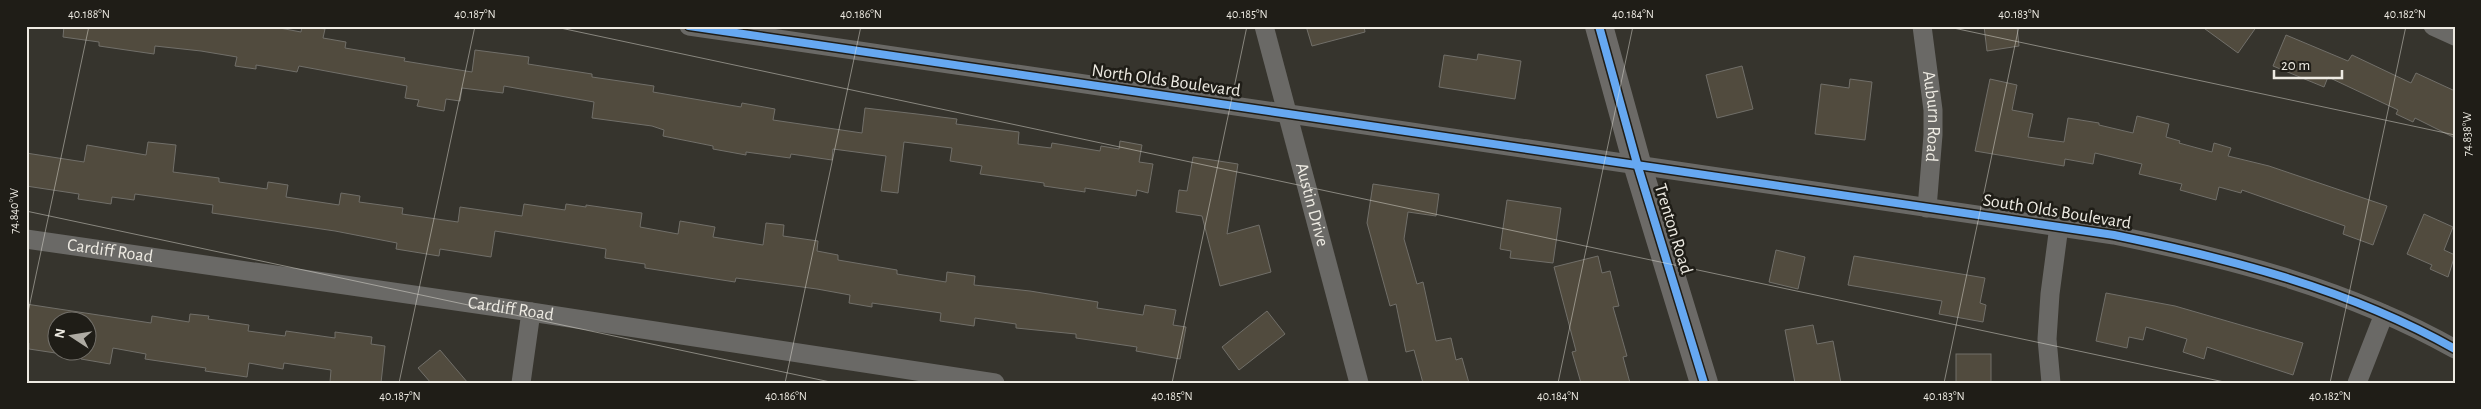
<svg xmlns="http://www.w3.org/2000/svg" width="2481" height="409" viewBox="0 0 2481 409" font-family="'Alegreya Sans',sans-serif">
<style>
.building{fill:#514b3e;stroke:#716f69;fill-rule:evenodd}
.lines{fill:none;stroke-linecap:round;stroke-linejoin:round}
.minor{stroke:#6a6966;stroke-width:19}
.secondary{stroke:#6c6a67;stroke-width:28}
.cycleway-casing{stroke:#1f1d17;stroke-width:11}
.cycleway{stroke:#66a8f1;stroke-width:8}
.ticks{fill:none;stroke:#eeebe3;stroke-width:1;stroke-opacity:0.45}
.labels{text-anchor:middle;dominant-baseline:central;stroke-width:5;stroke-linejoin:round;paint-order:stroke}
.street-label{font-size:18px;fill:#eeebe3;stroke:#1f1d17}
.neatline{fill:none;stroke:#eeebe3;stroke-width:2}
.ticks-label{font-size:12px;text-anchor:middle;fill:#eeebe3}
</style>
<rect width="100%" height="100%" fill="#36342d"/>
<!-- building -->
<g class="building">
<polygon points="64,26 269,26 301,32 302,26 307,26 325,29 323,38 346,42 345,48 405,58 404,61 472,72 475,50 529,57 528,64 592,74 592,77 654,86 653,92 741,107 742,103 775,109 773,120 862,133 865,108 917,114 957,119 956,124 1019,132 1018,144 1051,148 1052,143 1100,151 1101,146 1119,149 1120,141 1142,145 1139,162 1153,164 1148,193 1137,190 1136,196 1085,188 1085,192 1044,186 1044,183 980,174 982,166 950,161 952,148 904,142 898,193 881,191 886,156 833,149 832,160 791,154 790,158 746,152 746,155 713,149 713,146 663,136 664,130 652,126 592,118 594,102 504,86 503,93 462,88 460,101 446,99 444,111 417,106 419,100 405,98 407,86 299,66 297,72 256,65 256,69 235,66 237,57 201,51 155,46 154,54 99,46 99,42 63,37"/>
<polygon points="1306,26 1364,26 1365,32 1312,46"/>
<polygon points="1984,26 2017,26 2019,46 1987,51"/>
<polygon points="2201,26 2257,26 2238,53"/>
<polygon points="2286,35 2348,61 2352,55 2411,83 2416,73 2455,91 2455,138 2415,118 2413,122 2396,114 2398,110 2328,77 2324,87 2273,66"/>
<polygon points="1478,54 1521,61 1515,99 1439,87 1444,55 1477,60"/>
<polygon points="1742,66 1753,109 1717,118 1706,75"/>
<polygon points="1850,79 1872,82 1865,140 1815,134 1821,84 1849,88"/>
<polygon points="1990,79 2017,85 2012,110 2033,114 2028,137 2064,142 2068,118 2099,123 2099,125 2133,133 2137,116 2169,124 2166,137 2180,141 2179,143 2212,152 2214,143 2231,148 2228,156 2269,166 2387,206 2373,245 2343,234 2345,226 2242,190 2241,193 2219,187 2216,200 2180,190 2182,184 2139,174 2142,164 2095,153 2093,164 2065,159 2064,166 1975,151"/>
<polygon points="148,142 176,145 173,172 219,178 219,182 267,189 268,182 288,185 286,197 339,205 341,193 360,196 359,202 403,208 402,214 458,222 460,207 522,216 524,204 565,210 566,204 586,207 586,205 642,213 640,227 678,234 680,221 715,227 713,237 763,245 766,223 784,225 783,236 818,241 817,251 838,255 838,260 897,270 897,274 946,282 947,272 975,276 974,285 1030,291 1098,302 1097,308 1143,315 1145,305 1176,310 1173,325 1186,327 1180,359 1136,351 1137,347 1076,338 1076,334 1016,328 1016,324 975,318 974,326 940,321 941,313 872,303 872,307 849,303 850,295 817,289 736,278 735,282 645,268 645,264 605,258 606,249 495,231 491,257 440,249 439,256 396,249 397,243 335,231 212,213 213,205 135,194 134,200 112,197 111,204 78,199 79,194 26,186 26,153 84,162 87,145 146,155"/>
<polygon points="1193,157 1238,164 1227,234 1259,225 1271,272 1220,286 1202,216 1176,212 1179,190 1187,191"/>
<polygon points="1373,184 1439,194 1436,216 1408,212 1404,239 1417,284 1423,282 1436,341 1451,338 1456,360 1462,358 1469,383 1423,383 1414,350 1406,352 1396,304 1390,306 1367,223"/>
<polygon points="1507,200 1561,208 1553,263 1510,258 1511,251 1500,249"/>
<polygon points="2424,214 2453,227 2444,250 2455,255 2448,277 2430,269 2432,265 2407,254"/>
<polygon points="1776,250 1805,257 1798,289 1769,282"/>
<polygon points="1598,256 1602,273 1610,271 1619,306 1613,307 1627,356 1623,357 1630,383 1581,383 1572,352 1576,351 1554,267"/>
<polygon points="1854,256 1985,278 1980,303 1986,305 1983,322 1939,314 1942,301 1848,285"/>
<polygon points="2106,293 2175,306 2303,343 2293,375 2207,347 2204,359 2183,352 2187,339 2146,327 2143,340 2129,337 2127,348 2096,341"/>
<path d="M26,304L151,323L152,316L189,322L190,314L209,316L208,319L249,325L248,331L285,336L286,331L335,338V332L372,337L371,344L385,346L381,383L330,382L331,370L284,363L283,369L249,363L247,377L205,371L206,368L145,359L146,354L113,348L110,364L81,359L82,357L29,349V343L26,342ZM58,322H88V352H58Z"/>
<polygon points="1267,311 1285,334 1239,370 1222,347"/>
<polygon points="1813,325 1817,344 1833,341 1841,383 1795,383 1785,330"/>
<polygon points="440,350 468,383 431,383 418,368"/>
<rect x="1956" y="354" width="35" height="29"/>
</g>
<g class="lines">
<!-- minor -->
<g class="minor">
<path d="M689,26L2114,235C2231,259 2349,289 2455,349"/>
<path id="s1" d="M1264,26L1359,383"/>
<path id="s2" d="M1922,26L1933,110V135L1927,208"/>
<polyline points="2433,26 2455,36"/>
<path id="s3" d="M26,239L531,312L995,383"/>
<polyline points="521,383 531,312"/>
<polyline points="2051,383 2047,339 2050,294 2059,226"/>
<polyline points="2357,383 2384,314"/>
</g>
<!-- secondary -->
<polyline class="secondary" points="1599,26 1638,167 1704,383"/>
<defs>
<g id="cycleway">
<path d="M689,26L2114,235C2231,259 2349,289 2455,349"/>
<polyline points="1599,26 1638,167 1704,383"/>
</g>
</defs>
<!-- cycleway casing -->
<use href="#cycleway" class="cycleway-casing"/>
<!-- cycleway -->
<use href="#cycleway" class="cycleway"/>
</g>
<!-- ticks -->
<path class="ticks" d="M551,26L2229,383M1944,26L2455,135M26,211L835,383M26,322L89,26M399,383L475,26M785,383L861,26M1172,383L1247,26M1558,383L1633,26M1944,383L2019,26M2330,383L2406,26"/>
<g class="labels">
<!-- street labels -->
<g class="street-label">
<text transform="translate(1166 81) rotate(8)">North Olds Boulevard</text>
<text stroke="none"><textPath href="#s2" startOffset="91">Auburn Road</textPath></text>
<text stroke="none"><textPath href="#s1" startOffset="185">Austin Drive</textPath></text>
<text transform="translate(2057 212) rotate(9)">South Olds Boulevard</text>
<text transform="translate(1673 229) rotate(73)">Trenton Road</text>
<text stroke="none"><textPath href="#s3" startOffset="85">Cardiff Road</textPath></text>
<text stroke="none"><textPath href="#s3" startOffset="490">Cardiff Road</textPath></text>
</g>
</g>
<!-- border -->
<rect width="2481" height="409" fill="none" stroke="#1f1d17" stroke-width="55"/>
<!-- north arrow -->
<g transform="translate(72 336) rotate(282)"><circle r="24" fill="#1f1d17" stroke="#726f69"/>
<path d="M0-4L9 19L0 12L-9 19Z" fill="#aeaba3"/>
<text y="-8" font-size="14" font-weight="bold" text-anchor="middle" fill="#eeebe3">N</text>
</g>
<!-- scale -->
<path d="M2274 70v8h68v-8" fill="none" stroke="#eeebe3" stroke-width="2.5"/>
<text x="2281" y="70" font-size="15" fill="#eeebe3" stroke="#1f1d17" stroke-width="4" paint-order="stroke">20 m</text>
<rect x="28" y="28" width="2426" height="354" class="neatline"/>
<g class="ticks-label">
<text x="89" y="18">40.188°N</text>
<text x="475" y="18">40.187°N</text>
<text x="861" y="18">40.186°N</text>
<text x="1247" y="18">40.185°N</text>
<text x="1633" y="18">40.184°N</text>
<text x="2019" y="18">40.183°N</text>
<text x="2405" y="18">40.182°N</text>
<text transform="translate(2467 134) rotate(-90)" y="4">74.838°W</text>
<text transform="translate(14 211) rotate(-90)" y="4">74.840°W</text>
<text x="400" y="400">40.187°N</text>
<text x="786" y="400">40.186°N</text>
<text x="1172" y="400">40.185°N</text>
<text x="1558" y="400">40.184°N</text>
<text x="1944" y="400">40.183°N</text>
<text x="2330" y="400">40.182°N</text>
</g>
</svg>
